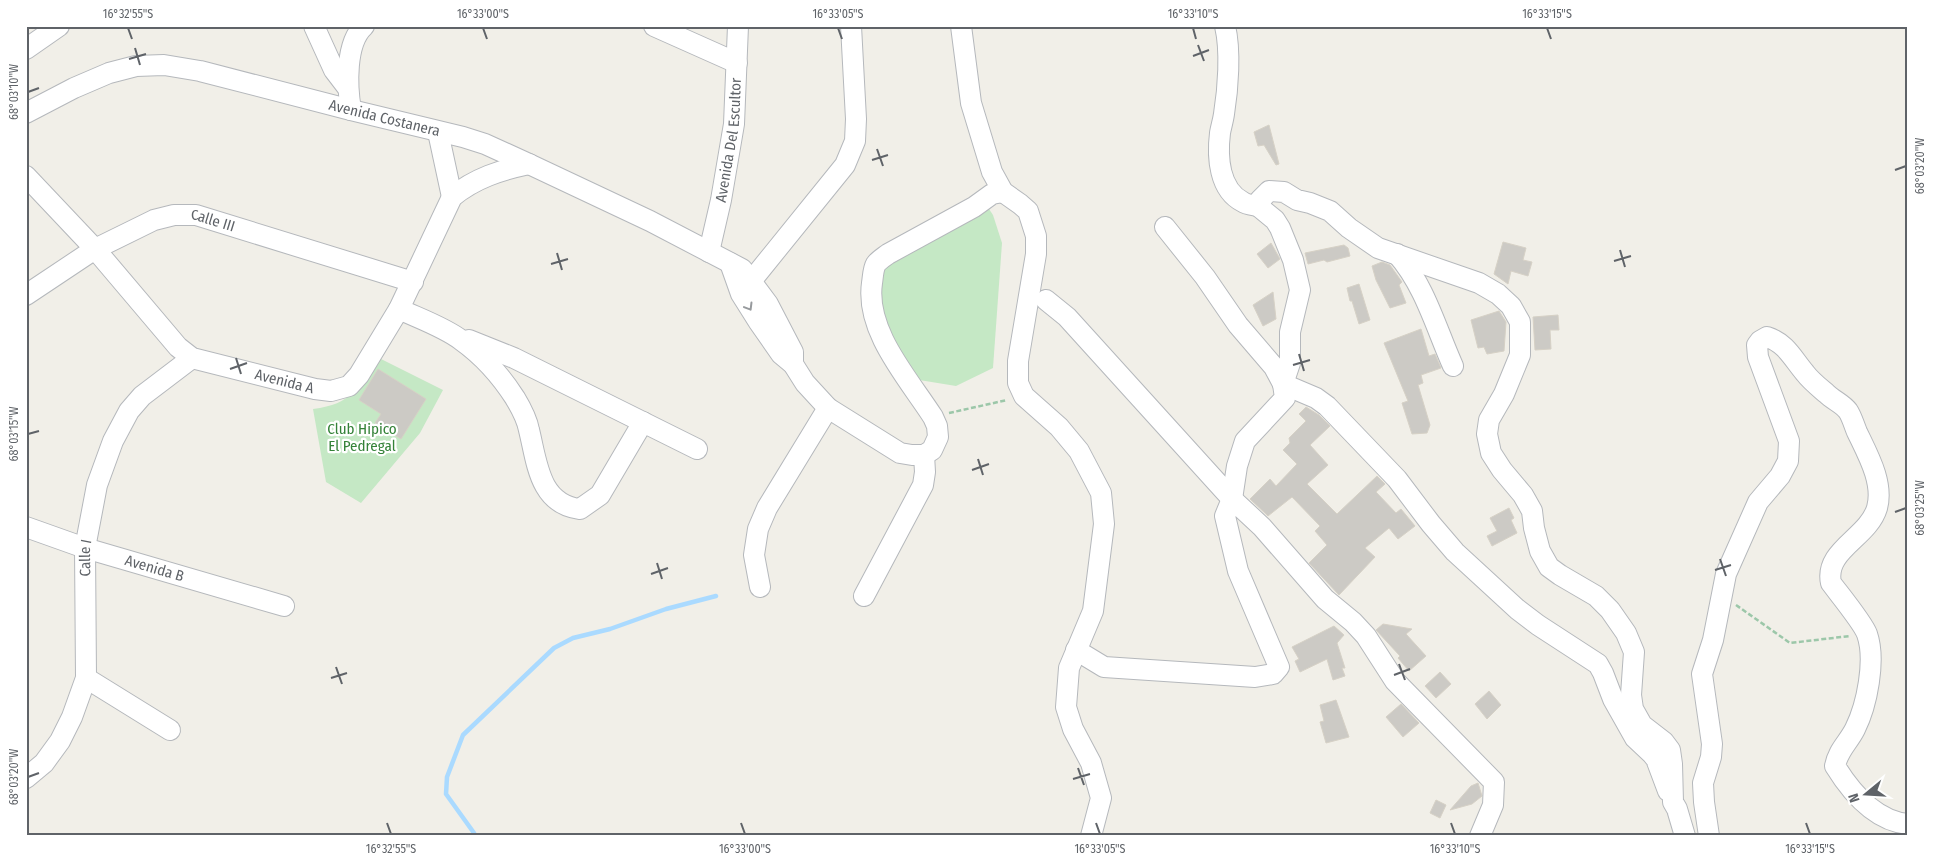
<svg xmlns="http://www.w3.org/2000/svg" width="1934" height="862" viewBox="0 0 1934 862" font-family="'Fira Sans Condensed',sans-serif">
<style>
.green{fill:#c5e8c5}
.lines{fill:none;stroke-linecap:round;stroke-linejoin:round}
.stream{stroke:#aadaff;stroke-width:4.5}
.building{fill:#cccac5;stroke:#d6d1c6}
.minor-casing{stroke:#b5b8bc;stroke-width:22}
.path{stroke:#9cc7a9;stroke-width:2.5;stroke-dasharray:5 2.5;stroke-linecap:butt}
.minor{stroke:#fff;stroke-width:20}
.oneway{stroke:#979a9d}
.ticks{fill:none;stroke:#5f6368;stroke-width:2}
.labels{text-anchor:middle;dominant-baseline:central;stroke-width:4.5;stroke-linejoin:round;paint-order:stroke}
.street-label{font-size:15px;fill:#5f6368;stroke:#fff}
.park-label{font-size:15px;fill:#348238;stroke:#fff}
.neatline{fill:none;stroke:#5f6368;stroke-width:2}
.ticks-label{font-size:12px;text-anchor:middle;fill:#5f6368}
</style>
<rect width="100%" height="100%" fill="#f1efe8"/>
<!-- green -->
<g class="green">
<polygon points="983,206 989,209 993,215 1002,243 993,368 956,386 907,378 883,341 878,255"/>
<path d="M377,357L443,390L420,433L361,503L326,482L313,409C353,404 357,388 377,357Z"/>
</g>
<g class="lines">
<!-- stream -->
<polyline class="stream" points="475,836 474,833 446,794 447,777 463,735 554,648 573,638 610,629 666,609 716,596"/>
</g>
<!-- building -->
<g class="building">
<polygon points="1269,125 1279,164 1276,165 1264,145 1258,146 1254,132"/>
<polygon points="1503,242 1526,248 1523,260 1532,262 1528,276 1511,271 1508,284 1494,274"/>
<polygon points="1271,243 1280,259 1268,268 1257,254"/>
<polygon points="1344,245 1348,248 1350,256 1327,262 1324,260 1308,264 1305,253"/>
<polygon points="1382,262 1390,265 1402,282 1399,285 1406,303 1390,308 1376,280 1372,266"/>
<polygon points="1359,284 1370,320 1359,324 1352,301 1350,301 1347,288"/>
<polygon points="1273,292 1276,319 1263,326 1253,305"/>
<polygon points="1499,311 1506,322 1504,351 1487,354 1484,347 1478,348 1471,320"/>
<polygon points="1558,315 1559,330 1550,330 1551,349 1535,350 1533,317"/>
<polygon points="1421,329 1429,356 1435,354 1441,368 1421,375 1423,383 1418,385 1430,425 1427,433 1412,434 1402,403 1408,401 1384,343"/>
<polygon points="378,369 426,399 401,439 375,423 381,414 359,400"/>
<polygon points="1306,407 1319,415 1330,426 1310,445 1328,465 1307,484 1337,514 1377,476 1385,484 1376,492 1396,513 1401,509 1415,526 1398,539 1389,528 1365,548 1375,557 1339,595 1309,563 1327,545 1315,531 1320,526 1292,497 1268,516 1250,499 1270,479 1276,486 1297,464 1283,450 1290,443 1289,438 1306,421 1299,414"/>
<polygon points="1509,508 1514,518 1511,520 1517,533 1492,546 1487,536 1497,531 1490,518"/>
<polygon points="1383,624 1412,629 1406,634 1426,656 1409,671 1398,658 1400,656 1376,630"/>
<polygon points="1334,626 1344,635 1337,643 1345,668 1342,668 1345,676 1333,680 1327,659 1300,672 1295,661 1299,659 1292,647"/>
<polygon points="1440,672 1451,684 1436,698 1425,686"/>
<polygon points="1489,691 1501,705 1487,719 1475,704"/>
<polygon points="1336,700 1349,737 1326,743 1320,722 1324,721 1320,705"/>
<polygon points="1401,704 1419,723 1403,737 1386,717"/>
<polygon points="1478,783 1482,796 1472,804 1450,810 1471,786"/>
<polygon points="1436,800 1446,805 1440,818 1430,813"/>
</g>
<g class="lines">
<defs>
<g id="minor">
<polyline points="314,26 334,70 347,87"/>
<polyline points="654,26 737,63"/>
<polyline points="961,26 971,103 992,172 1003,192 1020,204 1028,211 1036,236 1036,254 1018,361 1018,383 1024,396 1059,427 1079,451 1101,493 1104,524 1093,611 1069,668 1066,707 1073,729 1091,763 1101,798 1091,836"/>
<path d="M1225,26C1231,51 1228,89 1224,114C1223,121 1221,127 1220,133C1217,157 1219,190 1243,202C1247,205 1253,205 1258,206"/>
<polyline points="26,49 59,26"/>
<path d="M351,110C347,87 345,43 364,26"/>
<path id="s1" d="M26,113L74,88L109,73L136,66L164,65L200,71L351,110L463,137L485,144L529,164L650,221L742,269L768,304L793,352V364"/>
<polyline points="438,132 452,197"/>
<path id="s2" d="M26,176L95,249L178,347L192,358L315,389L331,391L349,386L359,375L399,309L452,197C475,178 501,170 529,164"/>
<polyline points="1165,227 1205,277 1238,325 1274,367 1283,384 1316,398 1327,406 1397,479 1431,524 1455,552 1517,609 1538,625 1598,664 1603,673 1613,699 1635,738 1652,754 1656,759 1668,791"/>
<path id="s3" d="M709,252L721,200L734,124L738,26"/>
<path d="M1397,254C1425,286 1436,328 1453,366"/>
<path d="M730,263L741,294L758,321L781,354L793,364L805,383L828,408L900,453L912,455H924L932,450L938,437L937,426L933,417C908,378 865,331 872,283C873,277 873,269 876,264C879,260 884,257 888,254L974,207L992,194L1003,192"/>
<polyline points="752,280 845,165 855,141 856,119 851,26"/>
<path id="s4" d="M26,295L95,249L154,220L174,215H196L413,282"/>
<polyline points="1046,300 1067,317 1232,499 1262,527 1325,599 1353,622 1366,636 1395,681 1494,782 1493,805 1480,836"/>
<path d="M399,309C418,318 444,327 461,340C482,355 501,376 515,398C521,408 527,419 529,430C537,462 539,504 580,509L600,495L643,422"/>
<polyline points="469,340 514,358 697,449"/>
<path id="s5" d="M26,527L85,548L284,606"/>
<polyline points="760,587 754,555 758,529 767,508 828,408"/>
<polyline points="864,596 923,485 925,472 924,455"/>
<polyline points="1076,650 1104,667 1255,677 1273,674 1279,667 1238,571 1225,516 1232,499 1237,466 1245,441 1285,398 1283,384 1290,363 1290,332 1300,290 1293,260 1280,228 1275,220 1258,206 1260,200 1269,191 1284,192 1297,200 1310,203 1330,211 1349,228 1378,248 1479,283 1498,294 1511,306 1520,322 1520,355 1504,394 1489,420 1487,434 1491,453 1502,470 1523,495 1532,511 1534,528 1540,551 1549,567 1560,575 1596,596 1610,610 1626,633 1634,652 1631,695 1633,709 1642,725 1664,742 1670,750 1672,764 1673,802 1677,809 1685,836"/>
<polyline points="86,678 170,730"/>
<path id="s6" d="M26,778L44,763L60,741L72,717L86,678L85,548L97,485L113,441L129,411L142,396L192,358"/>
<path d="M1709,836L1704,802L1703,783L1711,757L1712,744L1702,674L1713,640L1726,574L1758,502L1780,476L1788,461L1789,441L1758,357L1757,345L1760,341L1767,337C1786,343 1793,359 1805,373C1811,381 1820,388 1827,394C1833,400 1843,404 1848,411C1852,417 1854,425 1857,432C1868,455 1884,483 1877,508C1868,538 1824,550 1831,583C1840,595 1863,623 1867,634C1876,660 1867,705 1855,729C1848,743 1838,750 1835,766C1851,792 1875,821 1908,824"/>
</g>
</defs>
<!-- minor casing -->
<use href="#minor" class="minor-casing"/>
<!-- path -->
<g class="path">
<polyline points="949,413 1007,400"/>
<polyline points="1736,605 1790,643 1850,636"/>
</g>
<!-- minor -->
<use href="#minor" class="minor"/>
</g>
<!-- one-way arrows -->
<defs><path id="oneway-chevron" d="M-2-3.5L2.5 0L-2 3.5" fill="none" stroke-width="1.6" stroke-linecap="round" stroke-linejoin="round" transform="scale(1.25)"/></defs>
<use class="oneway" href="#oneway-chevron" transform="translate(749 307) rotate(59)"/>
<!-- ticks -->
<path class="ticks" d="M128,28L132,39M483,28L487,39M838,28L842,39M1193,28L1196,39M1547,28L1551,39M1198,45L1204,61M135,48L140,65M1193,56L1209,50M129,59L146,54M28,92L39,88M877,149L883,166M872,160L888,155M1895,170L1906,166M1620,250L1625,267M557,253L562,270M1614,261L1631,256M551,264L568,259M1299,354L1304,371M236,358L241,374M1293,365L1310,360M230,369L247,363M28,434L39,431M978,459L983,475M972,470L989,464M1895,512L1906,508M1720,559L1726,576M657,563L662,579M1715,570L1731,565M651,574L668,568M1399,664L1405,680M336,667L342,684M1394,675L1410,669M331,678L347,673M1078,768L1084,785M28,777L39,773M1073,779L1090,774M387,823L391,834M741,823L745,834M1096,823L1100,834M1451,823L1455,834M1806,823L1810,834"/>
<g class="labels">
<!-- street labels -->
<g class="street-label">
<text stroke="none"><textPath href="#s1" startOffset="375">Avenida Costanera</textPath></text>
<text stroke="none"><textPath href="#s3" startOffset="114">Avenida Del Escultor</textPath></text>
<text stroke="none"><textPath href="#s4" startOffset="209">Calle III</textPath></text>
<text stroke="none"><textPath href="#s2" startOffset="342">Avenida A</textPath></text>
<text stroke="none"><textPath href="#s6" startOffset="239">Calle I</textPath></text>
<text stroke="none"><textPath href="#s5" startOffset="135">Avenida B</textPath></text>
</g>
<!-- park labels -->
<g class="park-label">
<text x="362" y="429">Club Hipico<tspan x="362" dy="17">El Pedregal</tspan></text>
</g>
</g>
<!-- border -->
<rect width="1934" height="862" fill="none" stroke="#ffffff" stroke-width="55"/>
<!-- north arrow -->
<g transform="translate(1866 794) rotate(252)" stroke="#ffffff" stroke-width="4" paint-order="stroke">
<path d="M0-4L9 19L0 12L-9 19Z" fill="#5f6368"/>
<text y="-8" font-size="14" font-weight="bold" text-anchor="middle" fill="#5f6368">N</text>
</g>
<rect x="28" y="28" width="1878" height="806" class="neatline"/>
<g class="ticks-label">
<text x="128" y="18">16°32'55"S</text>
<text x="483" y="18">16°33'00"S</text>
<text x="838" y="18">16°33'05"S</text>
<text x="1193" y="18">16°33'10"S</text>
<text x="1547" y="18">16°33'15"S</text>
<text transform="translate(14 92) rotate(-90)" y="4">68°03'10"W</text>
<text transform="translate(1920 166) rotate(-90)" y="4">68°03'20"W</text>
<text transform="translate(14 434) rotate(-90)" y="4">68°03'15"W</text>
<text transform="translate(1920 508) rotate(-90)" y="4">68°03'25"W</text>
<text transform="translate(14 777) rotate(-90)" y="4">68°03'20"W</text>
<text x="391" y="853">16°32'55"S</text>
<text x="745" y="853">16°33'00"S</text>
<text x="1100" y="853">16°33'05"S</text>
<text x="1455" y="853">16°33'10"S</text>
<text x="1810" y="853">16°33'15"S</text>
</g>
</svg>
